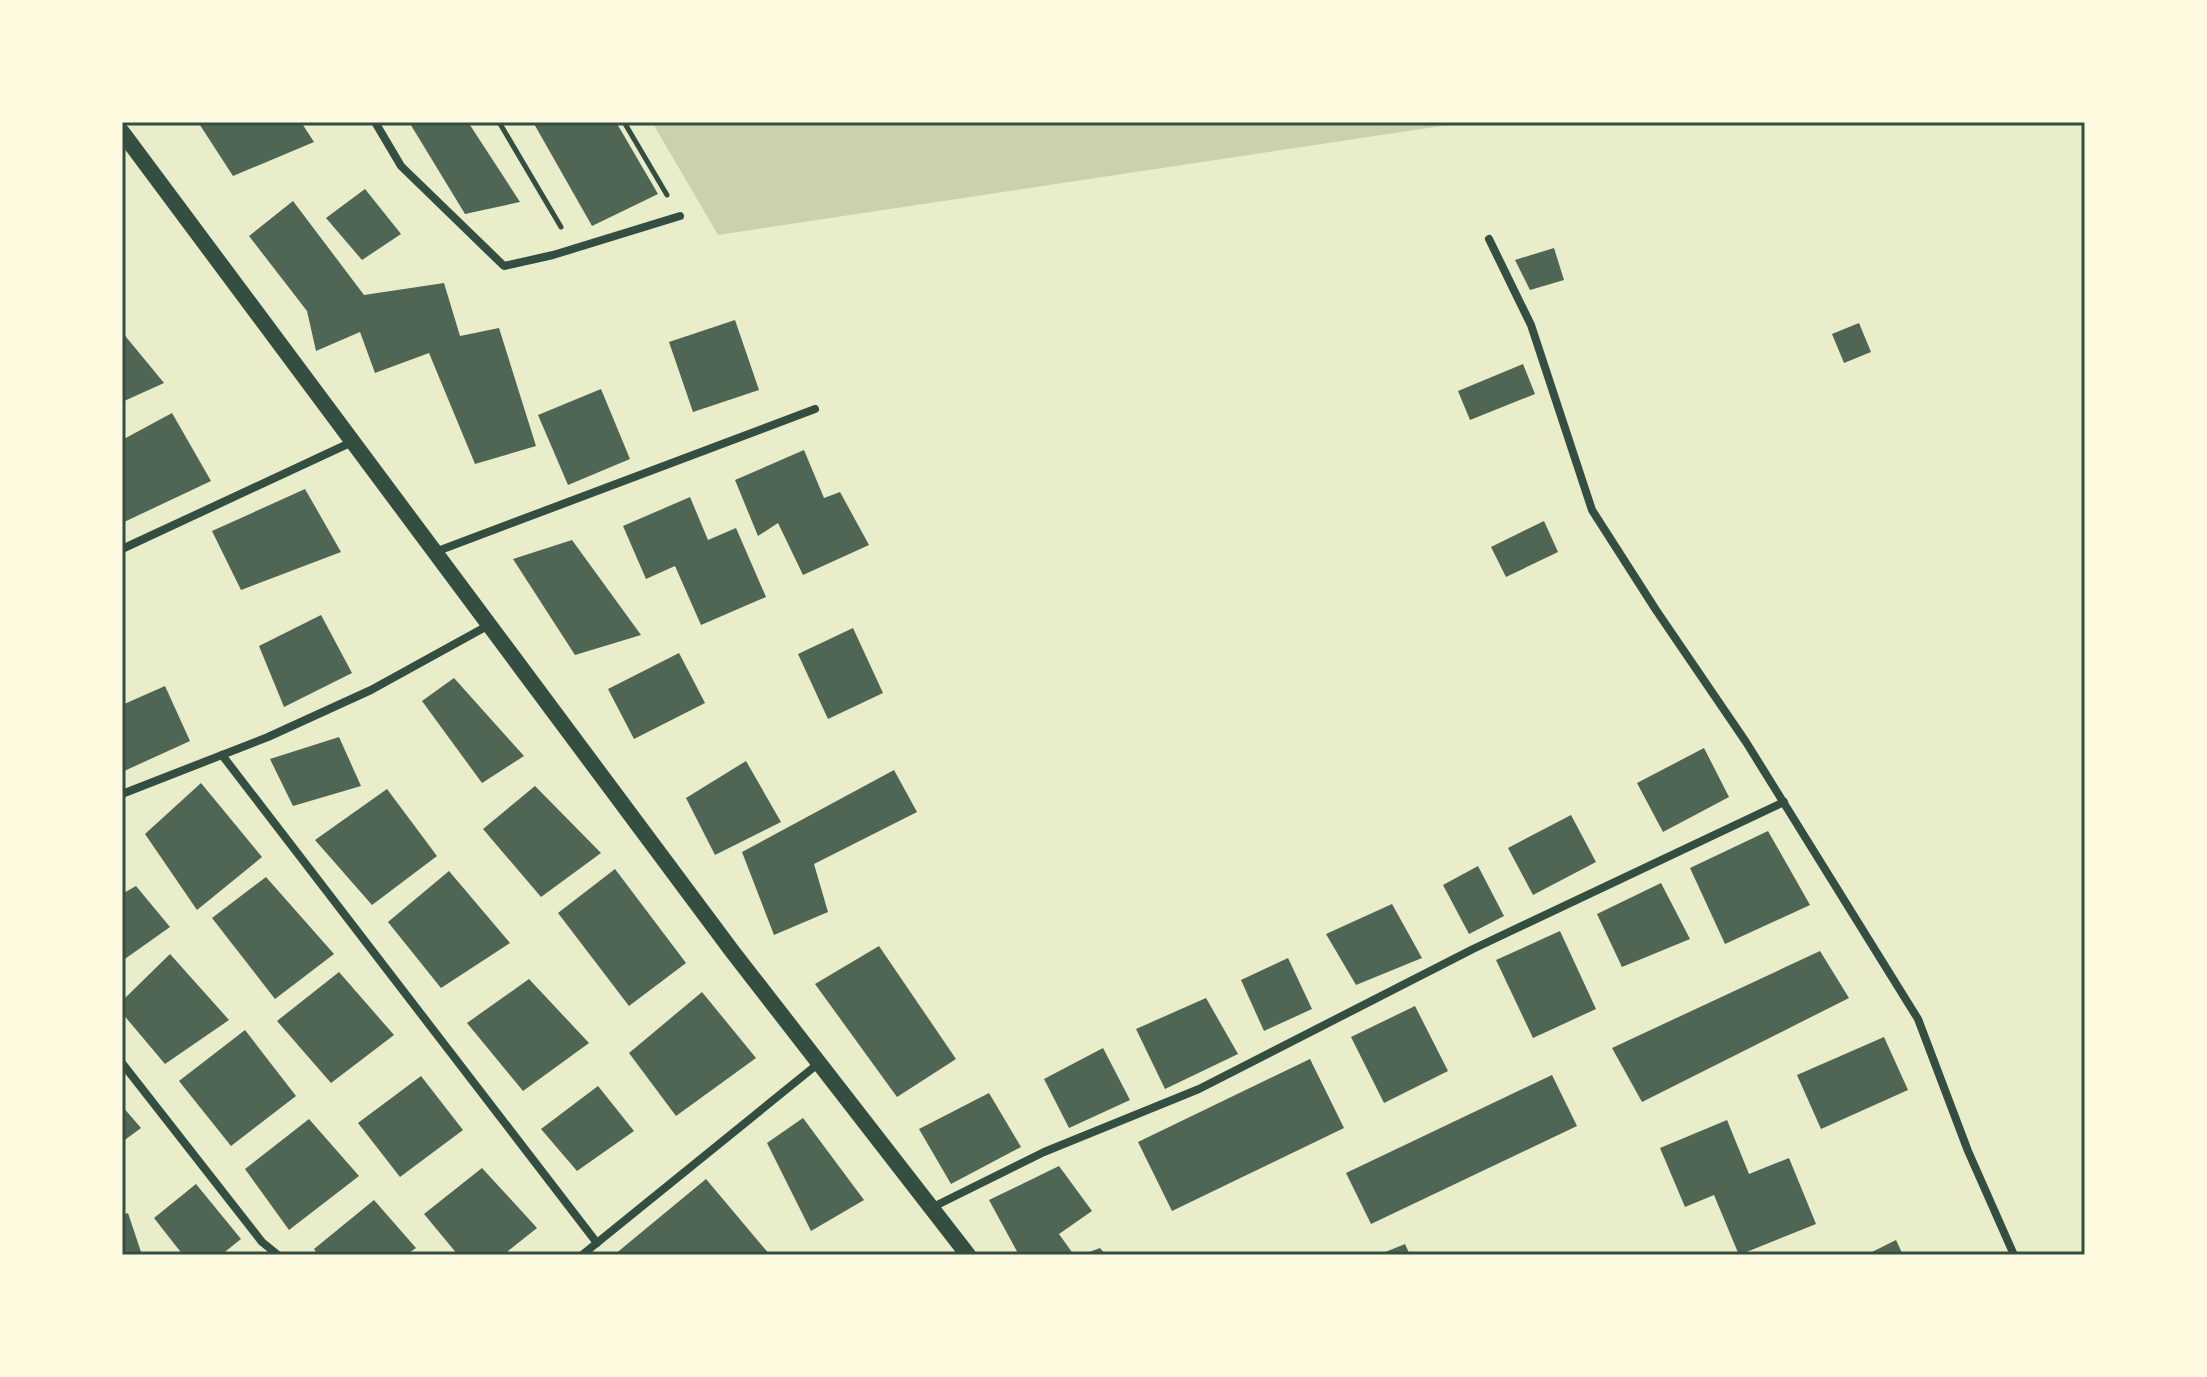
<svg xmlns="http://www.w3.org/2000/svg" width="2207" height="1377" viewBox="0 0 2207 1377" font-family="Helvetica,sans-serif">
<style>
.green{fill:#cad2ad}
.building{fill:#4f6655}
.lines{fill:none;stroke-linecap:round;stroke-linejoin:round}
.path{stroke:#344e41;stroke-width:5}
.minor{stroke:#344e41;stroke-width:8}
.secondary{stroke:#344e41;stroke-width:16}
.neatline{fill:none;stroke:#344e41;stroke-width:3}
</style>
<rect width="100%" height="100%" fill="#e9edc9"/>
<!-- green -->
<polygon class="green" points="652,122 1468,122 718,235"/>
<!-- building -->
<g class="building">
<polygon points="198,122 301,122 314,142 233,176"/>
<polygon points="409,122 468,122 520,202 465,214"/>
<polygon points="533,122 616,122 658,194 592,226"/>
<polygon points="365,189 401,234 362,260 326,218"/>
<polygon points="293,201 364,295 444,283 460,336 499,328 536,446 475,464 429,353 375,373 360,332 316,351 307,311 249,236"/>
<polygon points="1554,248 1564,280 1530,290 1515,260"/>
<polygon points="735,320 759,390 693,412 669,342"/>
<polygon points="1859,323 1871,352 1844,363 1832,334"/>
<polygon points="122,332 164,383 122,402"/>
<polygon points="1523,364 1535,394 1470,420 1458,391"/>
<polygon points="601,389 630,459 568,485 538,415"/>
<polygon points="172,413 211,481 122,523 122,440"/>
<polygon points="804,450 824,498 840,492 869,545 803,575 778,523 758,536 735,480"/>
<polygon points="305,489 341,552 241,590 212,531"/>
<polygon points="690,497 708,540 736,528 766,597 701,625 675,566 646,579 623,526"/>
<polygon points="1544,521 1558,552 1506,577 1491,547"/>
<polygon points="572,540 641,635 575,655 513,559"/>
<polygon points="321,615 352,673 284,707 259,646"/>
<polygon points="853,628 883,693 828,719 798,654"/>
<polygon points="679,653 705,703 634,739 608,689"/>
<polygon points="454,678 524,756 482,783 422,701"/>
<polygon points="165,686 190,741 122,772 122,705"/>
<polygon points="339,737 361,786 293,806 270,759"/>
<polygon points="1704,748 1729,797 1663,832 1637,783"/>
<polygon points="746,761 781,822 715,855 686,798"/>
<polygon points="894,770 917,812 814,864 828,912 774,935 742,852"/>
<polygon points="201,783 262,857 197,910 145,834"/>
<polygon points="535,786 601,853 541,897 483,829"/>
<polygon points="387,789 437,856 372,905 315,840"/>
<polygon points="1571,815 1596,862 1533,895 1508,848"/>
<polygon points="1768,831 1810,905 1725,944 1690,868"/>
<polygon points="1478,866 1504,916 1469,934 1443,885"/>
<polygon points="615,869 686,963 629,1006 558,913"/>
<polygon points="449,871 510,943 441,988 388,922"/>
<polygon points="266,877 334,954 275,999 212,918"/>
<polygon points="1661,883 1690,939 1622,967 1597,914"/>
<polygon points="136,886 170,927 122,961 122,894"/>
<polygon points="1392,904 1422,958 1356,985 1326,934"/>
<polygon points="1560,931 1596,1009 1533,1038 1496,960"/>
<polygon points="879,946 956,1059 897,1097 815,984"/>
<polygon points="1820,951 1849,998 1642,1102 1612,1048"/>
<polygon points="170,954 229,1020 165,1064 122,1013 122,1001"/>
<polygon points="1288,958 1312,1009 1264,1031 1241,980"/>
<polygon points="339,972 394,1035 331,1083 277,1021"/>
<polygon points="529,979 589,1043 523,1091 467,1023"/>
<polygon points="702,992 756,1058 676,1116 629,1053"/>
<polygon points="1206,998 1238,1054 1165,1089 1136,1029"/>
<polygon points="1415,1006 1448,1071 1384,1103 1351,1037"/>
<polygon points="245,1030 296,1096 231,1146 179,1081"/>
<polygon points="1884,1037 1908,1090 1821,1129 1797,1075"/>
<polygon points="1103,1048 1130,1100 1069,1128 1044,1079"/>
<polygon points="1310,1059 1344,1128 1172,1211 1138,1142"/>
<polygon points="1552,1075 1577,1126 1371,1224 1346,1173"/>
<polygon points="421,1076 463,1130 400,1177 358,1123"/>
<polygon points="598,1086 634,1131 577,1171 541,1129"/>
<polygon points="989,1093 1021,1147 951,1184 919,1129"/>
<polygon points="122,1106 141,1128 122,1142"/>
<polygon points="803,1118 864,1200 811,1231 767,1143"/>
<polygon points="309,1119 359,1176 289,1230 245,1169"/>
<polygon points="1727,1120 1749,1174 1789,1158 1816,1224 1739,1255 1714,1195 1685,1207 1660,1148"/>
<polygon points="1059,1166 1092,1211 1059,1234 1074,1255 1019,1255 989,1200"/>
<polygon points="482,1168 537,1228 503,1255 458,1255 424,1214"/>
<polygon points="706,1179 770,1255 614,1255"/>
<polygon points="196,1184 241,1239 221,1255 183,1255 154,1218"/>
<polygon points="374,1200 416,1248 406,1255 318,1255 314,1249"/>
<polygon points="128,1213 142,1255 122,1255 122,1215"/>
<polygon points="1896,1240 1903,1255 1866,1255"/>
<polygon points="1405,1244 1410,1255 1378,1255"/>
<polygon points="1100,1248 1106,1255 1081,1255"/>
</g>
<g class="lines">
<!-- path -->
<g class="path">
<polyline points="499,122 561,227"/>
<polyline points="624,122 667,195"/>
</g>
<!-- minor -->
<g class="minor">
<polyline points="375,122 401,166 504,266 553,255 680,216"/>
<polyline points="1489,239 1531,325 1592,510 1656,610 1746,742 1918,1019 1968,1151 2014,1255"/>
<polyline points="122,549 352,442"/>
<polyline points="435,552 815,409"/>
<polyline points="222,755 597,1243"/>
<polyline points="122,794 268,737 371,690 489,625"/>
<polyline points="122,1063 262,1242 278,1255"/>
<polyline points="931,1208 1044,1152 1199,1089 1473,949 1784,802"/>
<polyline points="582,1255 819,1063"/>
</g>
<!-- secondary -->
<polyline class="secondary" points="122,132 732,951 968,1255"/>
</g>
<!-- border -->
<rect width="2207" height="1377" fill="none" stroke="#fefae0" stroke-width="248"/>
<rect x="124" y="124" width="1959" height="1129" class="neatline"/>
</svg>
